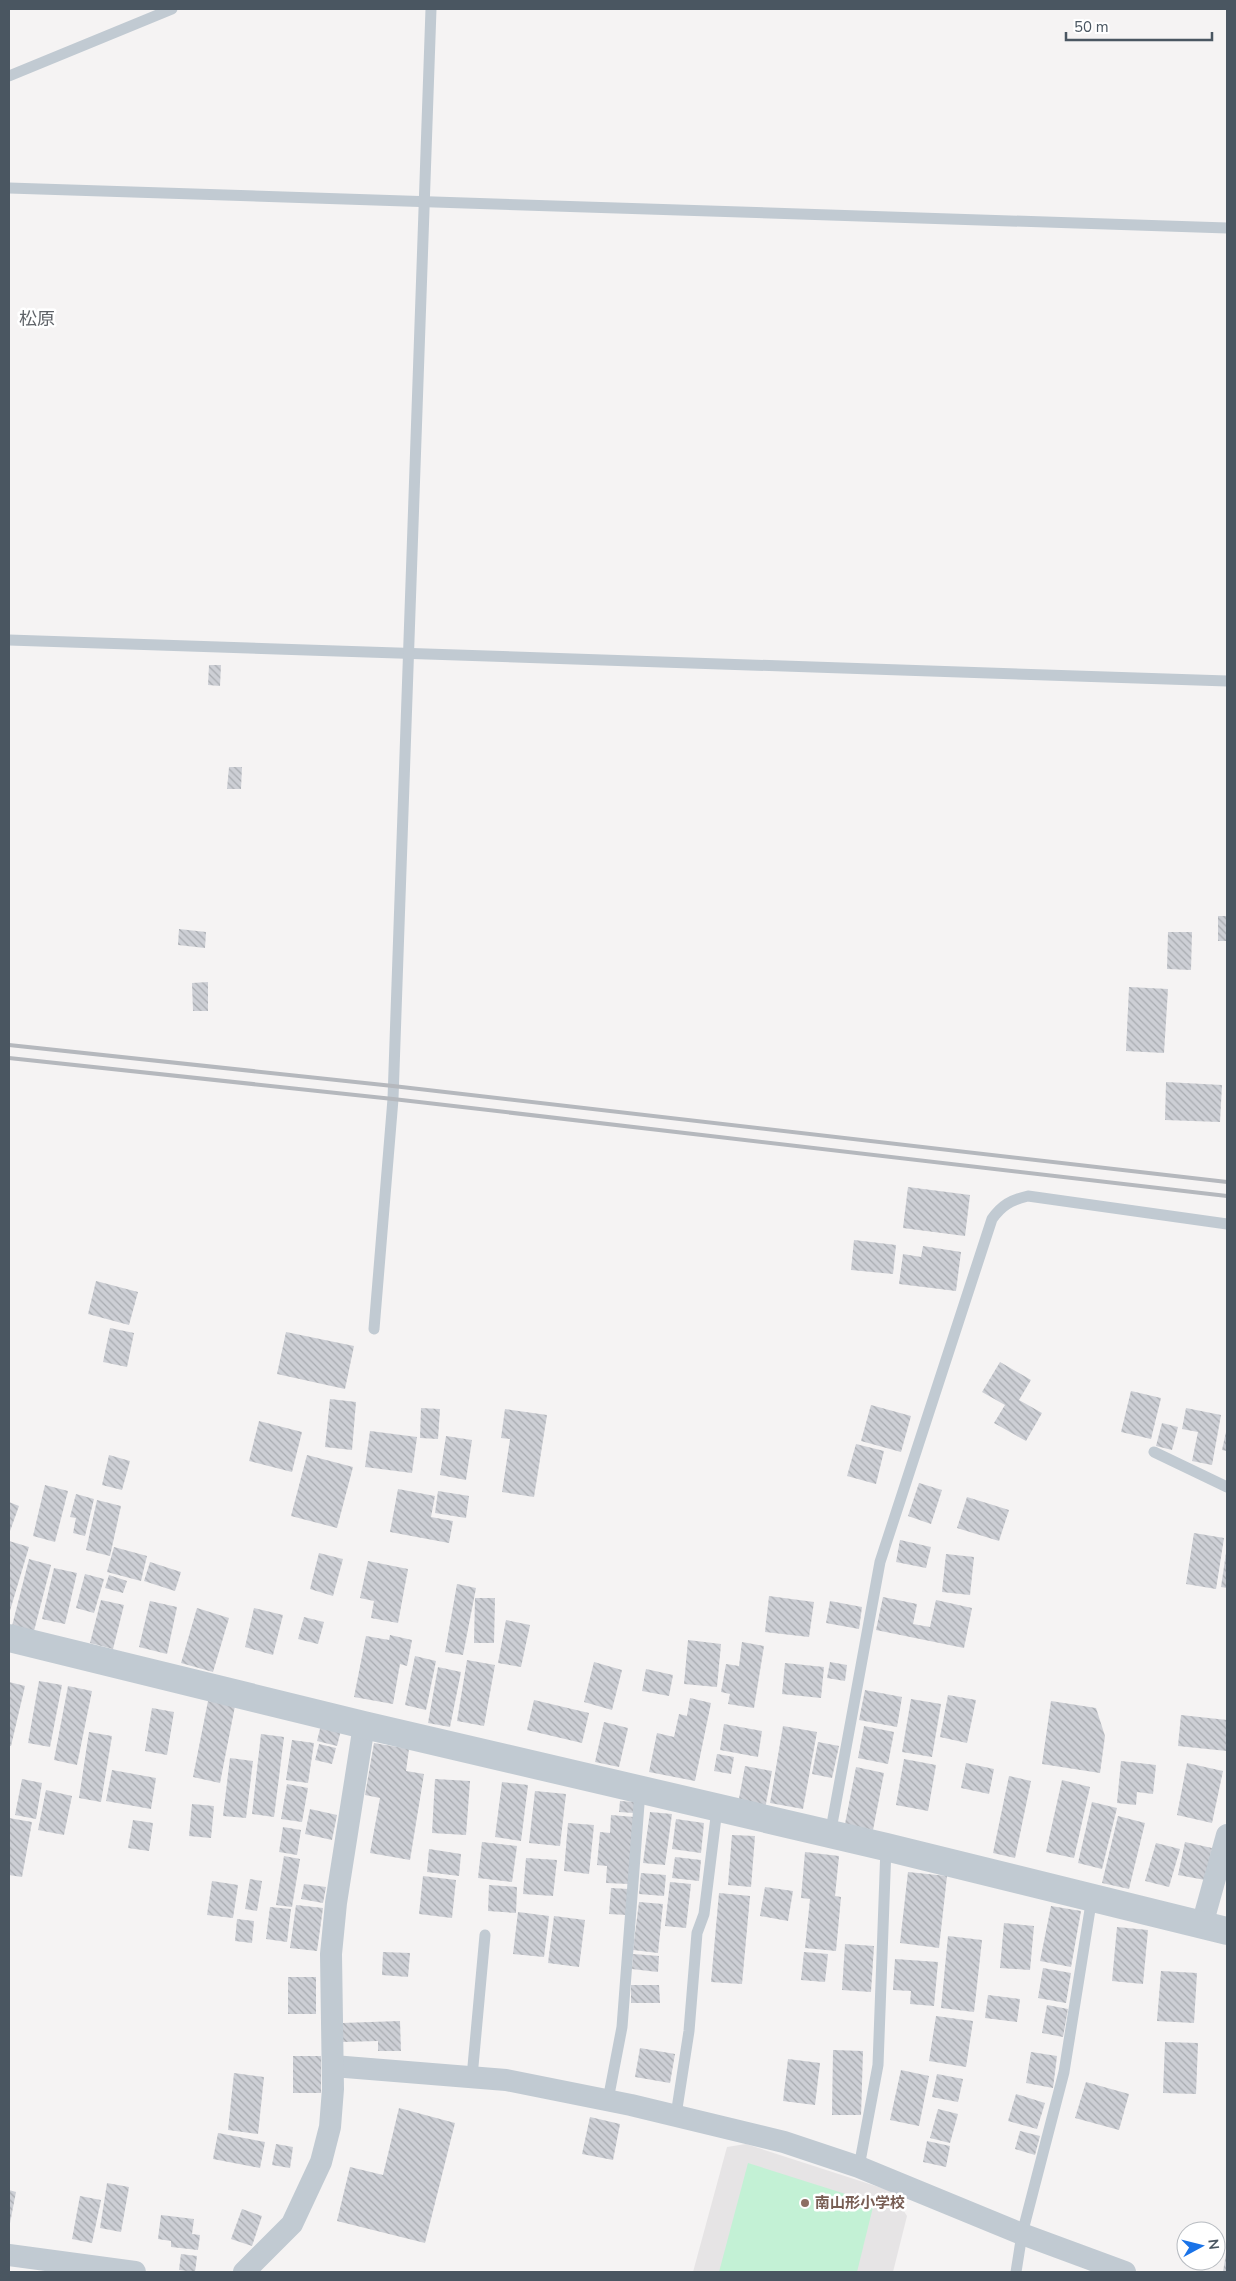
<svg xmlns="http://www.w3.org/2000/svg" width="1236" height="2281" viewBox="0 0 1236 2281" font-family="'Nunito Sans','Noto Sans JP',sans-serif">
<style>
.education{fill:#e6e4e5}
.grass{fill:#c3f1d5}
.building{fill:url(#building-back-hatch)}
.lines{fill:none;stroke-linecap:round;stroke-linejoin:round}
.service{stroke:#c1cad2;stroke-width:11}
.minor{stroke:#c1cad2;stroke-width:22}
.tertiary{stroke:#c1cad2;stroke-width:28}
.rail{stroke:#b5b8bd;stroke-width:4}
.education-dot{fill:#8d6e63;stroke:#fff;stroke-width:2}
.labels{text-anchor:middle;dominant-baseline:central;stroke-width:5;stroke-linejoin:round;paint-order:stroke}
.education-label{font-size:15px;font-weight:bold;fill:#785e54;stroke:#fff;text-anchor:start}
.quarter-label{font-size:18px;fill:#5f6368;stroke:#fff}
</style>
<defs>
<pattern id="building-back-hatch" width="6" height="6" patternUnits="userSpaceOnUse" patternTransform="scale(1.25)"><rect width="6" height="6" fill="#cdcfd5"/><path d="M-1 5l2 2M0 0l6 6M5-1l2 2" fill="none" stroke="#a8abb0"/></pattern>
</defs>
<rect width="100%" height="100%" fill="#f5f3f3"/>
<!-- education -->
<polygon class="education" points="746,2144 891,2191 907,2216 893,2272 693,2272 727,2147"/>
<!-- grass -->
<polygon class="grass" points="748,2163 874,2203 857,2272 719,2272"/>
<!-- building -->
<g class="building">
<polygon points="209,665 221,665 220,686 208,685"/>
<polygon points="229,767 242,767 241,789 227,789"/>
<rect x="1218" y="916" width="9" height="25"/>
<polygon points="179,929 206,932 205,948 178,945"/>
<polygon points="1168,932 1192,932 1191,970 1167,969"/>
<polygon points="208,982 208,1011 193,1011 192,983"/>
<polygon points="1129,987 1168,989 1164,1053 1126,1051"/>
<polygon points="1166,1082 1222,1085 1220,1122 1165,1120"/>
<polygon points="908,1187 970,1195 965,1236 903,1228"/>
<polygon points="854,1240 896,1245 893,1274 851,1270"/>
<polygon points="923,1246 961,1252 956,1291 899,1284 903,1254 921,1257"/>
<polygon points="96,1281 138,1292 129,1325 88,1314"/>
<polygon points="110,1328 134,1333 127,1367 103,1362"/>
<polygon points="286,1332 354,1346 345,1389 277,1374"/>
<polygon points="1000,1362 1031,1380 1019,1400 1042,1413 1026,1441 994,1423 1005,1405 982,1392"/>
<polygon points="1131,1391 1161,1398 1151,1439 1121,1432"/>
<polygon points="330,1399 356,1402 352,1450 325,1447"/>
<polygon points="871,1405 911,1416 901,1452 861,1441"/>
<polygon points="421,1408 440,1409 438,1439 420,1438"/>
<polygon points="1186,1408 1221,1415 1212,1465 1192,1461 1198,1432 1182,1429"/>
<polygon points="505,1409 547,1415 534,1497 502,1492 510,1439 501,1438"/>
<polygon points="259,1421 302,1432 292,1472 249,1461"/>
<polygon points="1162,1423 1178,1427 1172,1450 1156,1446"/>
<polygon points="370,1431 417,1437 412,1473 365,1467"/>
<polygon points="1226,1432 1227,1432 1227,1451 1222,1450"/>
<polygon points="446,1436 472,1440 466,1480 440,1475"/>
<polygon points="856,1444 884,1451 876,1484 847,1476"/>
<polygon points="109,1455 130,1461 122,1490 102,1485"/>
<polygon points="307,1455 353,1467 337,1528 291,1516"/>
<polygon points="919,1483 942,1490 931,1524 908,1516"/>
<polygon points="45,1485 68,1491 55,1542 33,1536"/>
<polygon points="398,1489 435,1496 431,1517 453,1521 449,1543 390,1532"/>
<polygon points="438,1491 469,1496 466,1518 435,1513"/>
<polygon points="76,1494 94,1499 85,1536 73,1533 76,1518 70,1517"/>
<polygon points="967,1497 1009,1510 999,1541 957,1528"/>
<polygon points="97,1500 121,1506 110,1556 86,1550"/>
<polygon points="9,1502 19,1506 9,1534"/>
<polygon points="1194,1533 1224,1538 1216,1589 1186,1584"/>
<polygon points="900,1540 931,1547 926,1568 896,1562"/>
<polygon points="9,1541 29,1547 9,1614"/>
<polygon points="114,1547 147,1556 141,1581 107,1572"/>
<polygon points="319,1553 343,1559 333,1596 310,1589"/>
<polygon points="1226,1553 1227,1553 1227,1588 1221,1587"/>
<polygon points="946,1554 974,1557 970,1595 942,1592"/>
<polygon points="29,1559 51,1565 34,1631 12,1626"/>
<polygon points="368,1561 408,1569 398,1623 371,1618 374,1601 360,1598"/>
<polygon points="150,1562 181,1572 175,1591 144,1581"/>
<polygon points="54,1568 77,1573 65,1624 42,1619"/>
<polygon points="85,1574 104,1579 94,1613 76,1608"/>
<polygon points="109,1575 127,1581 123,1593 105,1588"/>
<polygon points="457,1584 476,1588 463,1655 445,1652"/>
<polygon points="769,1596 814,1602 809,1637 765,1632"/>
<polygon points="883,1597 917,1604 913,1624 930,1627 936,1600 972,1608 964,1648 876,1630"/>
<polygon points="475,1598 495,1598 494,1643 474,1643"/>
<polygon points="101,1600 124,1605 113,1649 90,1643"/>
<polygon points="150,1601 177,1607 167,1654 139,1647"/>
<polygon points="830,1601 862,1607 859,1629 826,1623"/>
<polygon points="197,1608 229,1618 213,1672 181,1663"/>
<polygon points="254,1608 283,1615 273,1655 245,1647"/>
<polygon points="304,1617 324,1622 318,1644 298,1639"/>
<polygon points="506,1620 530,1625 521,1667 498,1663"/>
<polygon points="390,1635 412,1640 407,1666 400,1664 393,1704 354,1697 366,1636 389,1640"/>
<polygon points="688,1640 721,1644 717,1687 684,1684"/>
<polygon points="742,1642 764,1646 754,1708 728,1704 730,1694 721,1692 726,1664 739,1666"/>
<polygon points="415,1656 436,1661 426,1710 405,1705"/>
<polygon points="467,1660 495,1665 484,1726 457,1721"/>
<polygon points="594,1662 622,1670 612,1710 584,1702"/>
<polygon points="830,1662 847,1665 845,1681 827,1678"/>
<polygon points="785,1663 824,1667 821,1698 782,1694"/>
<polygon points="438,1667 461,1672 450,1727 428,1723"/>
<polygon points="646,1669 673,1675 669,1696 642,1691"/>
<polygon points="39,1681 62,1685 50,1747 28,1743"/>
<polygon points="9,1682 25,1686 11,1746 9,1746"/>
<polygon points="68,1686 92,1691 77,1765 54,1760"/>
<polygon points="865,1690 902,1697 897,1727 859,1720"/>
<polygon points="948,1695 976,1700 967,1743 940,1737"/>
<polygon points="690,1698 711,1703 695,1781 649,1772 657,1733 674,1737 679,1714 687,1716"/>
<polygon points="911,1699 941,1704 932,1757 902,1752"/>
<polygon points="534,1700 589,1713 582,1743 527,1730"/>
<polygon points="208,1701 235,1706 220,1783 193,1777"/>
<polygon points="1051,1701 1096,1708 1105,1736 1100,1773 1042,1764"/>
<polygon points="152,1708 174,1712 167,1755 145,1751"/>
<polygon points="1181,1715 1227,1720 1227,1751 1178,1746"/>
<polygon points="604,1722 628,1728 619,1767 595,1762"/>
<polygon points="724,1724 762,1731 758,1757 720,1750"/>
<polygon points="321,1725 341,1730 337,1746 317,1741"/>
<polygon points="783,1726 817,1732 803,1809 770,1803"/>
<polygon points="864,1726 894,1732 888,1764 858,1758"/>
<polygon points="89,1732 112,1736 101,1802 79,1798"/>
<polygon points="261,1734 284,1737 274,1817 252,1814"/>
<polygon points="292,1740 314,1743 308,1783 286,1780"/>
<polygon points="818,1742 839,1746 832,1778 812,1774"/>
<polygon points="374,1743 409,1749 406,1771 424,1774 410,1860 370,1853 380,1798 365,1795"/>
<polygon points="319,1744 336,1748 332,1764 315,1760"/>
<polygon points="717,1754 734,1757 731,1774 714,1771"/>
<polygon points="230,1758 253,1761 246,1818 223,1816"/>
<polygon points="904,1759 936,1765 928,1811 896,1805"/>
<polygon points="1121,1761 1156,1765 1153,1794 1137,1792 1136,1805 1117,1803"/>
<polygon points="966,1763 994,1769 989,1794 961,1788"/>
<polygon points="1187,1763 1223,1771 1212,1823 1177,1815"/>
<polygon points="745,1766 772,1771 765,1809 738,1804"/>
<polygon points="856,1767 884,1773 873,1830 845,1824"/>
<polygon points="112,1770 156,1778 151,1809 106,1801"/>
<polygon points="1009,1776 1031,1781 1015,1858 993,1853"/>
<polygon points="22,1779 42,1783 36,1819 15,1815"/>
<polygon points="435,1779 470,1781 466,1835 432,1833"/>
<polygon points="1062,1780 1090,1787 1074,1858 1046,1852"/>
<polygon points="502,1782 528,1785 521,1841 495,1837"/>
<polygon points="287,1784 308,1788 302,1822 281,1819"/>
<polygon points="46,1790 72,1796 64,1835 38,1830"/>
<polygon points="535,1791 566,1794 560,1846 529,1843"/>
<polygon points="620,1801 635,1802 634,1813 619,1812"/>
<polygon points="1092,1802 1117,1808 1102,1869 1078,1863"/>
<polygon points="192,1804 214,1806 211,1838 189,1836"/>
<polygon points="310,1809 337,1815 332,1840 305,1834"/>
<polygon points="650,1812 672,1814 665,1865 643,1863"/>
<polygon points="611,1815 634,1817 629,1884 606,1883 607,1866 597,1865 600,1832 610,1833"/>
<polygon points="1118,1816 1145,1823 1129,1889 1102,1883"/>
<polygon points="9,1818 32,1822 22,1877 9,1875"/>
<polygon points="676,1819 704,1823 701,1853 672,1849"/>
<polygon points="133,1820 153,1823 149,1851 128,1848"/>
<polygon points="568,1823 594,1825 589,1874 564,1871"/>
<polygon points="283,1827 301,1830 297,1855 279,1852"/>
<polygon points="732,1835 755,1836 751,1887 728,1885"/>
<polygon points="482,1842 517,1846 512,1882 478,1878"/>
<polygon points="1185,1842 1212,1848 1205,1880 1178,1875"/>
<polygon points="1156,1843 1180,1849 1169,1887 1145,1881"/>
<polygon points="429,1849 461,1854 459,1876 427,1872"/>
<polygon points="805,1852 839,1856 835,1896 841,1897 836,1951 805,1948 810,1899 801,1898"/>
<polygon points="284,1856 300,1859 292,1907 276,1905"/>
<polygon points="675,1857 701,1860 699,1881 672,1878"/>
<polygon points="526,1858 557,1860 553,1896 523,1894"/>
<polygon points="908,1872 947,1876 939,1948 900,1943"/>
<polygon points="641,1873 666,1875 664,1896 639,1894"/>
<polygon points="423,1876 456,1880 452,1918 419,1914"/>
<polygon points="250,1879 262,1881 257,1911 245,1909"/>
<polygon points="212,1881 238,1885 233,1918 207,1915"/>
<polygon points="670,1882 691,1884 686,1928 665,1926"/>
<polygon points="304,1884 326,1887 323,1903 301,1899"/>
<polygon points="489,1885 517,1887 516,1913 488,1911"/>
<polygon points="765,1887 793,1891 788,1921 760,1916"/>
<polygon points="611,1888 628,1889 626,1915 609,1914"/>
<polygon points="719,1893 750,1896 742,1984 711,1982"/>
<polygon points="639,1902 663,1904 658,1953 633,1950"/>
<polygon points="296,1905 323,1908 317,1951 290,1948"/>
<polygon points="1051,1906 1081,1911 1071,1967 1040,1961"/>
<polygon points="270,1907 291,1909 287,1942 266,1939"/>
<polygon points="518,1912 549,1916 544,1957 513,1954"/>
<polygon points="554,1916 585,1920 579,1967 548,1963"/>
<polygon points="237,1919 254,1921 252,1943 235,1941"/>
<polygon points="1004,1923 1034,1926 1030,1970 1000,1968"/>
<polygon points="1117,1927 1148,1930 1143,1984 1112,1981"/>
<polygon points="948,1936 982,1940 974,2012 941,2008"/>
<polygon points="845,1944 874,1946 871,1992 842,1990"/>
<polygon points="383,1952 410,1953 408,1977 382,1975"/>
<polygon points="804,1952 828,1954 825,1982 801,1980"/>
<polygon points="633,1954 659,1956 658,1972 632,1969"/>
<polygon points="895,1959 938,1962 934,2006 910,2004 911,1991 893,1990"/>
<polygon points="1043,1968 1071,1973 1066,2003 1038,1998"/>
<polygon points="1161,1971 1197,1973 1194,2023 1157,2021"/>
<rect x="288" y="1977" width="28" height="37"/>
<polygon points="631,1985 659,1985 660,2003 631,2003"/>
<polygon points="988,1995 1020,1999 1017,2022 985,2018"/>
<polygon points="1047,2005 1068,2009 1063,2037 1042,2033"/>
<polygon points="936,2016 973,2021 966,2067 929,2061"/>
<polygon points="400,2021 401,2051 378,2051 378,2041 342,2042 342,2023"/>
<polygon points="1165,2042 1198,2043 1196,2094 1163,2093"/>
<polygon points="640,2048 675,2054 670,2083 635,2077"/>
<polygon points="833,2050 863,2051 861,2115 832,2115"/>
<polygon points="1031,2052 1057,2056 1053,2088 1026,2083"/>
<rect x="293" y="2056" width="28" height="37"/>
<polygon points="788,2059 820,2063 815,2105 783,2101"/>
<polygon points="901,2070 929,2076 919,2126 890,2120"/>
<polygon points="234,2073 264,2077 258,2134 228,2130"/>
<polygon points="937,2074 963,2079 958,2102 932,2097"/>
<polygon points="1086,2082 1129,2094 1119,2130 1075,2118"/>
<polygon points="1016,2094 1045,2103 1037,2129 1008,2121"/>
<polygon points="399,2108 455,2123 425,2243 337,2221 350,2167 383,2175"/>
<polygon points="938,2109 958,2114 950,2143 930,2138"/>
<polygon points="590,2117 620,2124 613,2160 582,2154"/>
<polygon points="1020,2131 1040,2136 1035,2155 1015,2149"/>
<polygon points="218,2133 265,2142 260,2168 213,2159"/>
<polygon points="927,2141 950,2146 946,2167 923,2162"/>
<polygon points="276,2144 293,2147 290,2168 272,2165"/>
<polygon points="107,2183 129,2187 121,2232 100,2228"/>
<polygon points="9,2190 16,2192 10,2223 9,2223"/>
<polygon points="80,2196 101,2200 92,2243 72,2239"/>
<polygon points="242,2209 262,2216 252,2246 231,2239"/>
<polygon points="161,2215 194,2219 192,2234 200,2235 198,2250 171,2247 171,2241 158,2239"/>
<polygon points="1226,2253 1227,2272 1223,2272"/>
<polygon points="181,2254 197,2256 195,2272 179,2270"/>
</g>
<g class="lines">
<!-- service -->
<g class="service">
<polyline points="9,76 172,9"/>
<polyline points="9,188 1227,228"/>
<polyline points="9,640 1227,681"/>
<polyline points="374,1329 393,1099 431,9"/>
<polyline points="1154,1452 1227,1487"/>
<path d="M830,1835L880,1562L992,1219C1002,1205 1011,1200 1028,1196L1227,1224"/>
<polyline points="472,2077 485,1935"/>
<polyline points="608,2100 622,2027 640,1791"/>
<polyline points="676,2115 689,2031 697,1933 704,1914 717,1809"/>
<polyline points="859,2167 878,2065 886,1847"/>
<polyline points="1016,2272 1022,2234 1064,2072 1092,1897"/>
</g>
<!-- minor -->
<g class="minor">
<polyline points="1202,1925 1227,1835"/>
<polyline points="333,2066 506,2080 631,2105 784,2142 859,2167 1022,2234 1125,2272"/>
<polyline points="9,2255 135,2272"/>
<polyline points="244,2272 292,2224 321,2162 330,2127 333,2089 331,1954 336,1903 364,1725"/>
</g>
<!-- tertiary -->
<polyline class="tertiary" points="9,1638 364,1725 886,1847 1227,1931"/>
<!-- rail -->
<g class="rail">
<polyline points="9,1045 393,1086 1227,1182"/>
<polyline points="9,1058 393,1099 1227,1196"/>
</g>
</g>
<!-- markers -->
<circle class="education-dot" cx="805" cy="2203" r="5"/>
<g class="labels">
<!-- education labels -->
<g class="education-label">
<text x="815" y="2203">南山形小学校</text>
</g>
<!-- quarter labels -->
<g class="quarter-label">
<text x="37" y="319">松原</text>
</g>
</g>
<!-- border -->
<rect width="1236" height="2281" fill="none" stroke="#4a5661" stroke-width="20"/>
<!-- north arrow -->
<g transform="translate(1201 2246) rotate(83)"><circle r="24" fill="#ffffff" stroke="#b7bbc0"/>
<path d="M0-4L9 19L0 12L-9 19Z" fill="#1a73e8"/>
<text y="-8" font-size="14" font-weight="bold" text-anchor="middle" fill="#4a5661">N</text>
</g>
<!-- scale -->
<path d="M1066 32v8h146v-8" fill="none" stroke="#4a5661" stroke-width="2.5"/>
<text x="1074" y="32" font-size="15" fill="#4a5661" stroke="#ffffff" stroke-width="4" paint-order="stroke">50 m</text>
</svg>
